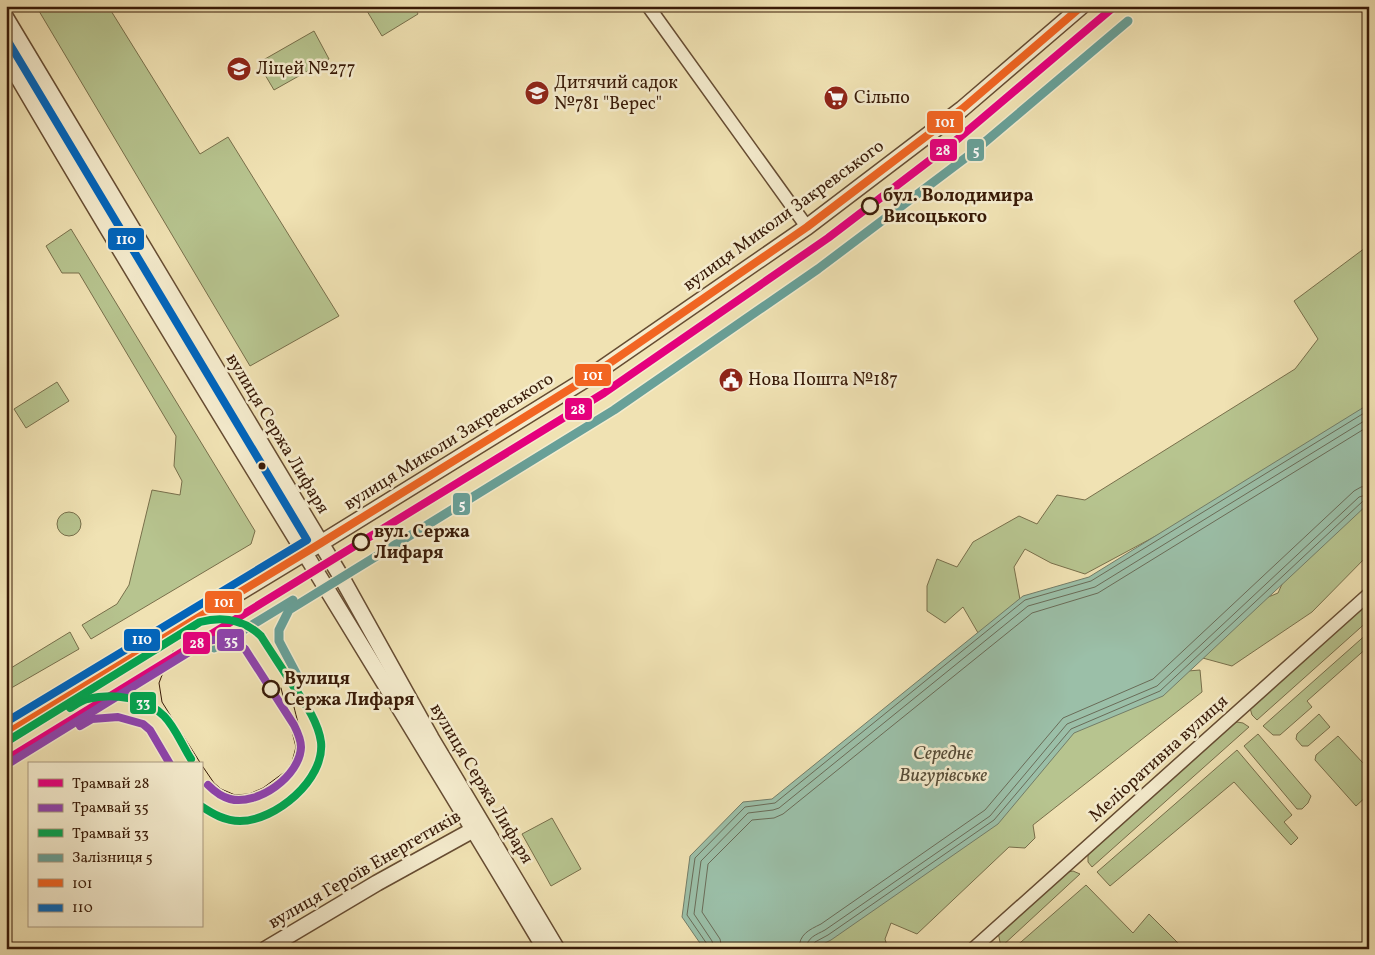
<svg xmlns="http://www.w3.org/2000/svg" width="1375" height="955" viewBox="0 0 1375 955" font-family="Vollkorn,serif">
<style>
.green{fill:#b7c48f;stroke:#786f4b}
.water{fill:#9bbfa8;stroke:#737d68}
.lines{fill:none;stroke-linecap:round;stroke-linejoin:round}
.shore{stroke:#6a6c58;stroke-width:1}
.minor-casing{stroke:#664c32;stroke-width:15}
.tertiary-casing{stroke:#664c32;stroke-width:18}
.minor{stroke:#f5ecce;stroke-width:12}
.tertiary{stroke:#f5ecce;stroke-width:15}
.tram{stroke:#381a07;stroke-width:1}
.bus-1-casing{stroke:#f5ecce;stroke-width:11}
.bus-2-casing{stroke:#f5ecce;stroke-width:11}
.bus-1{stroke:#f26522;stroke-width:8}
.bus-2{stroke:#0065bd;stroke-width:8}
.rail-1-casing{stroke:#f5ecce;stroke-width:12}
.rail-1{stroke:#68a098;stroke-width:9}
.tram-1-casing{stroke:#f5ecce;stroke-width:11}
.tram-2-casing{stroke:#f5ecce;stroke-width:11}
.tram-3-casing{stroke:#f5ecce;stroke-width:11}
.tram-1{stroke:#e5007d;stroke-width:8}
.tram-2{stroke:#8e44ad;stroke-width:8}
.tram-3{stroke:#00a651;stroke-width:8}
.stop-dot{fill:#f5ecce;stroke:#381a07;stroke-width:2.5}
.bus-dot{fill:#381a07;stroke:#f5ecce;stroke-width:2}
.labels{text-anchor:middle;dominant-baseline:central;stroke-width:5;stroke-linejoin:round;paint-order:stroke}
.poi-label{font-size:18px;fill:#381a07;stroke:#f5ecce;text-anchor:start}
.stop-label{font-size:18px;font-weight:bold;fill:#381a07;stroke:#f5ecce;text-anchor:start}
.street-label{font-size:18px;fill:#381a07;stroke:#f5ecce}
.water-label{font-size:19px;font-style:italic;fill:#564c37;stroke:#f5ecce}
.line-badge{stroke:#f5ecce;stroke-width:2}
.badge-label{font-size:14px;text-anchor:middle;font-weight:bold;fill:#fff}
</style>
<rect width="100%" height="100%" fill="#f0e2b3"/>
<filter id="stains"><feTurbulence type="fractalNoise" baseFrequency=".004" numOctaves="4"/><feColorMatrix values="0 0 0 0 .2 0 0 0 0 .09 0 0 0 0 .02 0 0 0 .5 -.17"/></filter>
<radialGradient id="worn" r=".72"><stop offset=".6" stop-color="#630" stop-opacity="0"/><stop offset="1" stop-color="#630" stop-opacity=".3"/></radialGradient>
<!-- green -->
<g class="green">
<polygon points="36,6 108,6 200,154 228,137 339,316 250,366"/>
<polygon points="364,6 414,6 418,14 382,36"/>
<polygon points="314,31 329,59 274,90 258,63"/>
<polygon points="71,229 255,531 251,544 91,639 82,625 117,604 129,585 152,490 180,495 182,481 174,466 176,436 79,273 62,273 46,246"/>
<polygon points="1369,245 1369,405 1249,486 1085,574 1051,563 1025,549 1014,567 1021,605 981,638 963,607 945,623 927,611 927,586 937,559 957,567 973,542 1019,516 1037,524 1057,495 1085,500 1295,369 1318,339 1294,301"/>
<polygon points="57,382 69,401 26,428 14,409"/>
<polygon points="1369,478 1369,554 1312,612 1232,666 1199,657 1213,620 1278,593 1298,549"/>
<circle cx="69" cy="524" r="12"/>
<polygon points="1369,598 1369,620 1257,720 1252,715 1250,708"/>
<polygon points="70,632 79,649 6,691 6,671"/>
<polygon points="1369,632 1369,646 1307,701 1312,707 1280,735 1273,735 1263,726"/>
<polygon points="1200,670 1202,692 1033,825 1035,838 1025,848 1009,847 917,934 891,923 885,939 888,949 819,949 822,937 1080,715 1164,673"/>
<polygon points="1319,714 1330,727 1308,746 1302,746 1296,739 1297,734"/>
<polygon points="1237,722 1243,723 1249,727 1092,867 1088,862 1088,854 1231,723"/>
<polygon points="1258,734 1311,796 1308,803 1302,809 1297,809 1244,746"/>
<polygon points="1338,736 1363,763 1369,758 1369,794 1356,806 1315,760 1316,755"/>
<polygon points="1237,750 1292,815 1284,822 1298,838 1291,845 1234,782 1110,886 1097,872"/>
<polygon points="552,818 581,869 551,886 522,834"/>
<polygon points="1073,871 1080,874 1001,947 998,932 1063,873"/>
<polygon points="1086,885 1133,933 1149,914 1184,949 1013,949"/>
</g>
<!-- water -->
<polygon class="water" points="1369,404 1369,503 1163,696 1074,733 998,824 831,940 813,949 704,949 682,917 690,856 743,802 772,799 1023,596 1089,577"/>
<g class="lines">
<!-- shore -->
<g class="shore">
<polyline points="708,949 707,944 687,915 695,858 745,807 775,803 1025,600 1091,581 1369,410"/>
<polyline points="714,949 712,941 694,914 701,861 748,813 773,810 779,808 1028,606 1095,587 1369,418"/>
<polyline points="722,949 720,939 702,912 708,864 752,820 774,818 783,814 1032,613 1098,593 1369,426"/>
<path d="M799,949C799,934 809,930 821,924L985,810L1063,718L1153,679L1354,491L1361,487L1369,486"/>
<path d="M806,949C807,937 816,935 825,930L990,816L1067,724L1157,686L1359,497L1369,494"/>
<polyline points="812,949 815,942 828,935 994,820 1071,729 1160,691 1363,501 1369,500"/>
</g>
<defs>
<g id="minor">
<polyline points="648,6 807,227"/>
<polyline points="973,949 1369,594"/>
</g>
<g id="tertiary">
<polyline points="6,18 343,580 431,738 557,949"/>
<path d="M6,57C181,357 367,650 545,949"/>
<polyline points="6,734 321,543 591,376 807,227 962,109 1082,6"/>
<polyline points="266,949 377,883 482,825"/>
</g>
</defs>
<!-- minor casing -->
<use href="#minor" class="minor-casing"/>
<!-- tertiary casing -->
<use href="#tertiary" class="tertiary-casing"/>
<!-- minor -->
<use href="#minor" class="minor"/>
<!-- tertiary -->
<use href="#tertiary" class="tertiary"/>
<!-- tram -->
<g class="tram">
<polyline points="173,651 167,662 159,683 162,702 201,764"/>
<polyline points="255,663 283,708"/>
<path d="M100,702C110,699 120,695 131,697C162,702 176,740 190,764"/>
<polyline points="201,764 214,783 221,789 235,795 249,794 263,788 286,771 292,762 296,747 281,688"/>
<path d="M201,782C222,817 277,801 296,771C308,752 299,728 294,707"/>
</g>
<defs>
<polyline id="bus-1" points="6,734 321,543 591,376 807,227 962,109 1082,6"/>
<polyline id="bus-2" points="6,38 307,540 6,722"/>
</defs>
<!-- bus-1 casing -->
<use href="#bus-1" class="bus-1-casing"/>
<!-- bus-2 casing -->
<use href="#bus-2" class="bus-2-casing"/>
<!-- bus-1 -->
<use href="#bus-1" class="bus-1"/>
<!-- bus-2 -->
<use href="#bus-2" class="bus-2"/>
<defs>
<g id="rail-1">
<polyline points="214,648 293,600"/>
<polyline points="297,675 279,641 279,630 289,610 614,410 818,269 972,153 1128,21"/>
</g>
</defs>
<!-- rail-1 casing -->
<use href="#rail-1" class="rail-1-casing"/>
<!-- rail-1 -->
<use href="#rail-1" class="rail-1"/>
<defs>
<polyline id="tram-1" points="6,760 604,393 828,238 959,138 1115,6"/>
<g id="tram-2">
<polyline points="80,726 92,719 118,717 143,724 150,730 170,764"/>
<path d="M11,762L207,641C223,638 233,638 245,649L294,725C297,731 301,739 301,747C300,776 258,806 230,799C222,797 214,791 208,785"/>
</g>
<g id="tram-3">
<path d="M70,708C75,705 81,701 87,699C113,693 145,697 164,716C175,727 182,745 191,759"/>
<path d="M6,742L200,622C223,616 243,619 261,636C271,652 282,668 292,684C304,702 318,721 321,742C325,780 275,821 240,821C225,821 213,814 201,806"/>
</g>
</defs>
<!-- tram-1 casing -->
<use href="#tram-1" class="tram-1-casing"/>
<!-- tram-2 casing -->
<use href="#tram-2" class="tram-2-casing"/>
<!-- tram-3 casing -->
<use href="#tram-3" class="tram-3-casing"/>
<!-- tram-1 -->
<use href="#tram-1" class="tram-1"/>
<!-- tram-2 -->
<use href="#tram-2" class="tram-2"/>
<!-- tram-3 -->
<use href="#tram-3" class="tram-3"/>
</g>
<!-- icons -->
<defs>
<symbol id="school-disc" viewBox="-11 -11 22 22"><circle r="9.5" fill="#8f2418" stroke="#f5ecce"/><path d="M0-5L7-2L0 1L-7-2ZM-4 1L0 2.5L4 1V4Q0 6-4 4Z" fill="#fff"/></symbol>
<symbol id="supermarket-disc" viewBox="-11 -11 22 22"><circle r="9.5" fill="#8f2418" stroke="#f5ecce"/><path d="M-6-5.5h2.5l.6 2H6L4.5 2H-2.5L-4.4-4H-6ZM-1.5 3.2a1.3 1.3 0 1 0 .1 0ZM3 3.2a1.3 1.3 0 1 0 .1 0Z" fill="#fff"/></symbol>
<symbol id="civic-disc" viewBox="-11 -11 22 22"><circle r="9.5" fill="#8f2418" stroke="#f5ecce"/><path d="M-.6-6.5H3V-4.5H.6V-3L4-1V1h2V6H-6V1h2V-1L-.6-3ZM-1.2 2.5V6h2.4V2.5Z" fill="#fff"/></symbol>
</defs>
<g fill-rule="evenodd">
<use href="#school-disc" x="225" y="55" width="28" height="28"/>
<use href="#school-disc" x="523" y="79" width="28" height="28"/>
<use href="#supermarket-disc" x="822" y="84" width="28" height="28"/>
<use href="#civic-disc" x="717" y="366" width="28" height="28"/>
</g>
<!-- markers -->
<g class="stop-dot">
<circle cx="870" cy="206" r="8"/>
<circle cx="361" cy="542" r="8"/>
<circle cx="271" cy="689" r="8"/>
</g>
<circle class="bus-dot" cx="262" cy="466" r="4.5"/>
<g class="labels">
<!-- poi labels -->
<g class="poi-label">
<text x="256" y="69">Ліцей №277</text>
<text x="554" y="83">Дитячий садок<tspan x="554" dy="21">№781 "Верес"</tspan></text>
<text x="854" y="98">Сільпо</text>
<text x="748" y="380">Нова Пошта №187</text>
</g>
<!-- stop labels -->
<g class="stop-label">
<text x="883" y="196">бул. Володимира<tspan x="883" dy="21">Висоцького</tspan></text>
<text x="374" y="532">вул. Сержа<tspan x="374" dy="21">Лифаря</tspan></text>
<text x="284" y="679">Вулиця<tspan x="284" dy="21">Сержа Лифаря</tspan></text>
</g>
<!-- street labels -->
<g class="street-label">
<text transform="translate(784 216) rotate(-36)">вулиця Миколи Закревського</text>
<text transform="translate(277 434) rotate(59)">вулиця Сержа Лифаря</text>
<text transform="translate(449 442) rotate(-32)">вулиця Миколи Закревського</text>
<text transform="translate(1159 759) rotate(-42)">Меліоративна вулиця</text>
<text transform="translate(481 784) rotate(59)">вулиця Сержа Лифаря</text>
<text transform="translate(365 870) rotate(-30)">вулиця Героїв Енергетиків</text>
</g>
<!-- water labels -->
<g class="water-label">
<text x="943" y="754">Середнє<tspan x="943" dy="22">Вигурівське</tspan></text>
</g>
</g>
<g class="line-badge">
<rect x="926" y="110" width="38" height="24" rx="5" fill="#f26522"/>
<rect x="929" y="138" width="29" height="24" rx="5" fill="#e5007d"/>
<rect x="966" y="138" width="19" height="24" rx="5" fill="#68a098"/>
<rect x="107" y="227" width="38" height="24" rx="5" fill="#0065bd"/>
<rect x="574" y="363" width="38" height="24" rx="5" fill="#f26522"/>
<rect x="564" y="397" width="29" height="24" rx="5" fill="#e5007d"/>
<rect x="452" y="492" width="19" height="24" rx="5" fill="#68a098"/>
<rect x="204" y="590" width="39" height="24" rx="5" fill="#f26522"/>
<rect x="123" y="628" width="38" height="24" rx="5" fill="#0065bd"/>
<rect x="216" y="628" width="29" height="24" rx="5" fill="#8e44ad"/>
<rect x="182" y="631" width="29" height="24" rx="5" fill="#e5007d"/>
<rect x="129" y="691" width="28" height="24" rx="5" fill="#00a651"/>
</g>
<g class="badge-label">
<text x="945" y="127">101</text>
<text x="943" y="155">28</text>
<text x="976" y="155">5</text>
<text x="126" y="244">110</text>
<text x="593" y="380">101</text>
<text x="578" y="414">28</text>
<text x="462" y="509">5</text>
<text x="224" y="607">101</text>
<text x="142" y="644">110</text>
<text x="231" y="645">35</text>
<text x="197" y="648">28</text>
<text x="143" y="707">33</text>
</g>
<!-- margin -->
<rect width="1375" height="955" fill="none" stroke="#f0e2b3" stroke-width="25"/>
<rect x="8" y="8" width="1360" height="940" fill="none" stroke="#381a07" stroke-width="2.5"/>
<rect x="12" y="12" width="1350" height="930" fill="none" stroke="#381a07"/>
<!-- legend -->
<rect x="28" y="762" width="175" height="165" fill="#f5ecce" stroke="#a9987e"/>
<rect x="38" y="779" width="25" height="8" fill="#e5007d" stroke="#a9987e"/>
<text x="72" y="788" font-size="15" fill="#381a07">Трамвай 28</text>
<rect x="38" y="804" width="25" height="8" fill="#8e44ad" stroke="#a9987e"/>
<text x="72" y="812" font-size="15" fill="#381a07">Трамвай 35</text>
<rect x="38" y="829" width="25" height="8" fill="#00a651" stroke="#a9987e"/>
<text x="72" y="838" font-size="15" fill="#381a07">Трамвай 33</text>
<rect x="38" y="854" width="25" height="8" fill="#68a098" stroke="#a9987e"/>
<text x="72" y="862" font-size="15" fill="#381a07">Залізниця 5</text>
<rect x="38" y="879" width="25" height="8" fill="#f26522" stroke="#a9987e"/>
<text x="72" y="888" font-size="15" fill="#381a07">101</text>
<rect x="38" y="904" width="25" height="8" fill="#0065bd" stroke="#a9987e"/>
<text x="72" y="912" font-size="15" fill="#381a07">110</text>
<rect width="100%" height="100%" filter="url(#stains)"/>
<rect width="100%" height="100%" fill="url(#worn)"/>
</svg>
